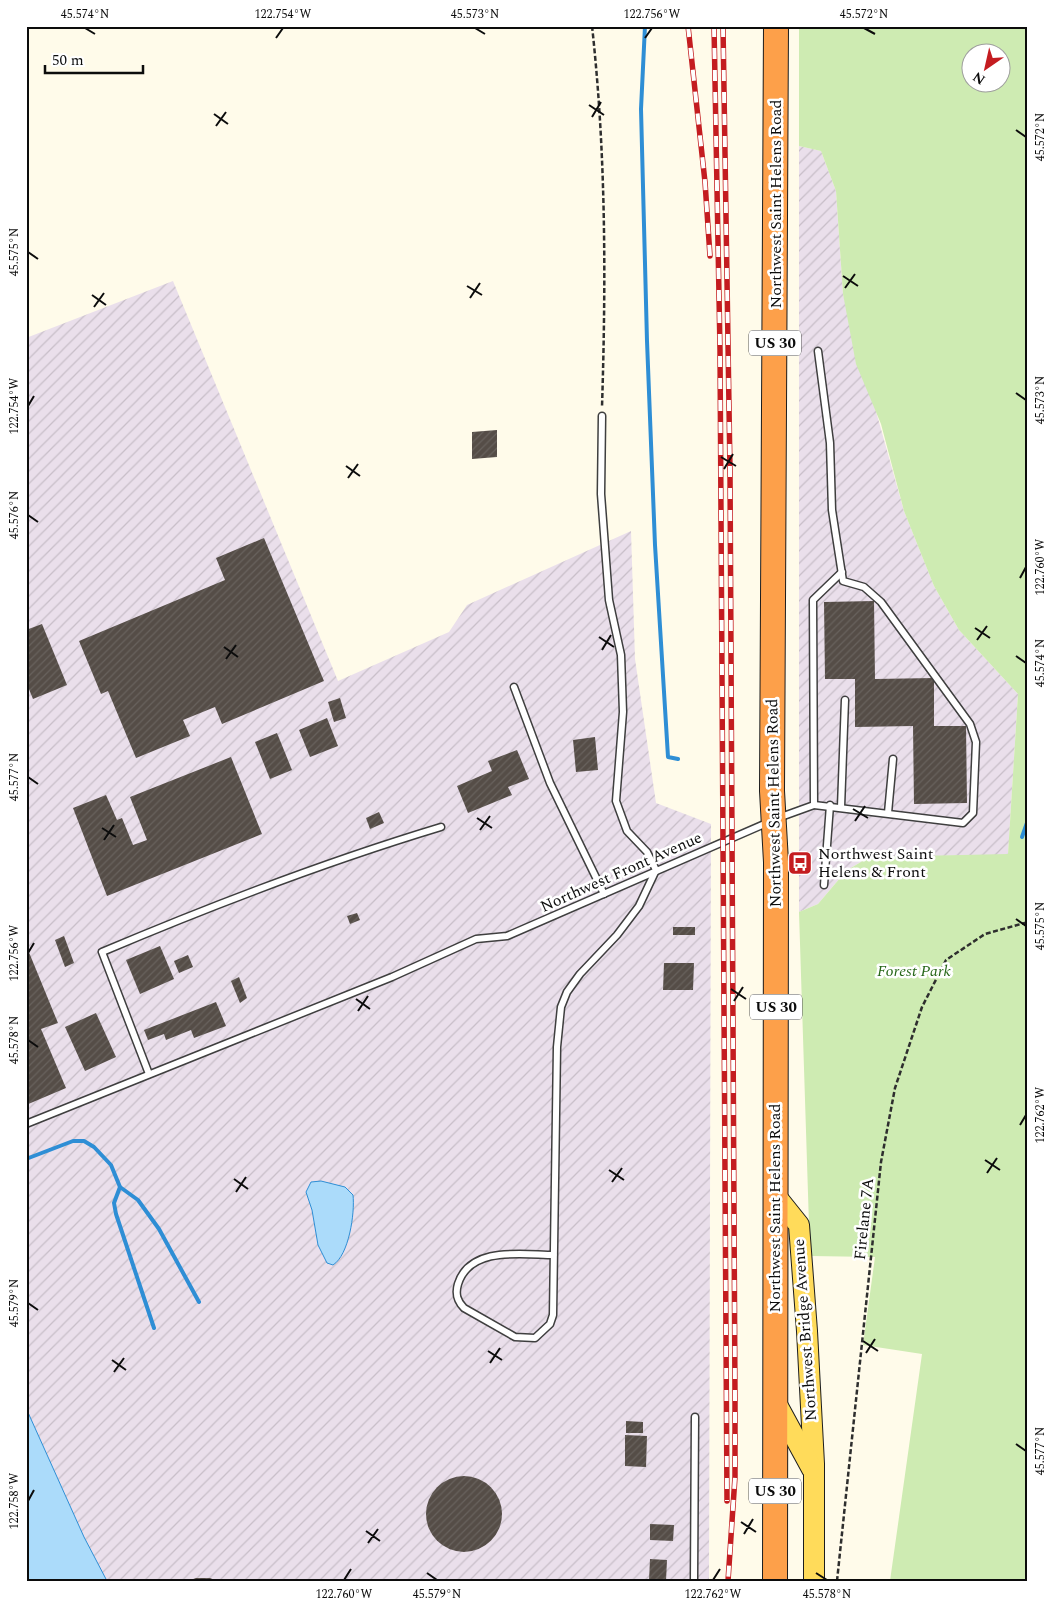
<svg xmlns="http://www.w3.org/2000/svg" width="1054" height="1607" viewBox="0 0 1054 1607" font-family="Spectral,serif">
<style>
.industrial{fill:url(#industrial-furrows)}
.park{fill:#ceebb2;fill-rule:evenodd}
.water{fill:#abdbfa;stroke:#2e8ed5}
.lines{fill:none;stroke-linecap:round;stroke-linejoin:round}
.stream{stroke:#2e8ed5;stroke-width:4}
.building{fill:url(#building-hatch)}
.lane-casing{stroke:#3f3f3f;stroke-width:9}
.primary-casing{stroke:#1d1d1d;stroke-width:22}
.highway-casing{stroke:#1d1d1d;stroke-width:26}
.path{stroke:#2e2e2e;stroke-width:2.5;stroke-dasharray:5 2.5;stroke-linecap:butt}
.lane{stroke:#fff;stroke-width:6}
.primary{stroke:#ffdb5a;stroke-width:20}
.highway{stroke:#fda04a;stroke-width:24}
.rail-casing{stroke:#c41c20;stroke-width:5.5}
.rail{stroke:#fff;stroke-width:4;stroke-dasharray:11;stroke-linecap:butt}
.ticks{fill:none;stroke:#0c0c0c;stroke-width:2}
.labels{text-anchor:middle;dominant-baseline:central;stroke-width:5;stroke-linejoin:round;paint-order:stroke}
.shield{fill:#fff;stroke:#555;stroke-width:1}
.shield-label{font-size:15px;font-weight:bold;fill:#0c0c0c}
.street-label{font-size:16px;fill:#0c0c0c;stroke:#fff}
.poi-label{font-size:16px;fill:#0c0c0c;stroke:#fff;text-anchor:start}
.park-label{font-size:16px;font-style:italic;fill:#276719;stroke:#fff}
.neatline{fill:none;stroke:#0c0c0c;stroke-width:2}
.ticks-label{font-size:12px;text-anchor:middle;fill:#0c0c0c}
</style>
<defs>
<pattern id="industrial-furrows" width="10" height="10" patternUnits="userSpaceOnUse" patternTransform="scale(1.25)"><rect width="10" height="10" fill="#eadfeb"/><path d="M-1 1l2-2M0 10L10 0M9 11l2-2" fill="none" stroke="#c8bec8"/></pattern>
<pattern id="building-hatch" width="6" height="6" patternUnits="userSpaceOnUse" patternTransform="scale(1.25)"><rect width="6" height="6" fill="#554d47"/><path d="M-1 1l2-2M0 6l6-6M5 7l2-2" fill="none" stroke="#68625d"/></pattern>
</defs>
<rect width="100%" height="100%" fill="#fffbea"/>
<!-- industrial -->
<g class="industrial">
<polygon points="799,146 821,151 836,191 843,294 904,511 934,586 959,630 1018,694 1008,855 869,857 846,871 818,904 799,912"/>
<polygon points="173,281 338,681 449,632 467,605 631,531 635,659 656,803 711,824 709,1581 107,1581 84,1537 26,1408 26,338"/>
</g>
<!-- park -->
<path class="park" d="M799,26H1028V1581H890L922,1354L863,1345L875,1257L810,1256L799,912L818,904L846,871L869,857L1008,854L1018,694L959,630L934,586L904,511L881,424L856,364L843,294L836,191L821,151L799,146ZM972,52H1002V82H972Z"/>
<!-- water -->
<g class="water">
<path d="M321,1181L345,1187L353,1195C355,1213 349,1255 333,1265L327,1263L318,1245L312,1210L306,1192L311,1182Z"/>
<polygon points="26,1408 84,1537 107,1581 26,1581"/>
</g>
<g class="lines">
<!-- stream -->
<g class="stream">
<polyline points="645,26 641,109 647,341 655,545 668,757 678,759"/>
<polyline points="1022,837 1028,820"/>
<polyline points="26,1159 73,1141 84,1141 94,1147 111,1165 120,1187 138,1200 159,1229 199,1302"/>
<polyline points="120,1187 114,1203 116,1214 154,1328"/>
</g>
</g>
<!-- building -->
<g class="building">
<polygon points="497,430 497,457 472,459 472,432"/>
<polygon points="264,538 324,681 222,724 215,707 183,720 190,736 136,758 108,691 101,694 79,641 225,580 216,558"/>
<polygon points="874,601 875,679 934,678 934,726 966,726 967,803 914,804 913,726 855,727 855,679 825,679 824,602"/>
<polygon points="42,624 67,685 33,699 26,682 26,630"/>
<polygon points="340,698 346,718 334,722 328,702"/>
<polygon points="327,718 338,746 310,757 299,730"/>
<polygon points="277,733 292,770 270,779 255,742"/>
<polygon points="595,737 598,770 576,772 573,740"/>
<polygon points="517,750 529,779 508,787 512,795 468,813 457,786 492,771 488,761"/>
<polygon points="231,757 262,834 107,896 73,808 106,795 117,820 122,818 133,845 147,840 130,797"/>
<polygon points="379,812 384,823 370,829 366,818"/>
<polygon points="357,913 360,920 350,924 347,916"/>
<rect x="673" y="927" width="22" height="8"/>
<polygon points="64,936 74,963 65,967 55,940"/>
<polygon points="26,945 58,1023 41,1029 66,1088 26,1105"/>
<polygon points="160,946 174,979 140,994 126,960"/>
<polygon points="188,955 193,967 179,973 174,961"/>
<polygon points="664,963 694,963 693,990 663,990"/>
<polygon points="239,977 247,998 240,1003 231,981"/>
<polygon points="216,1002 226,1026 194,1038 191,1030 166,1040 164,1034 148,1040 144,1030"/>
<polygon points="96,1013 116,1057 85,1071 65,1027"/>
<polygon points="626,1421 643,1422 643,1433 626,1433"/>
<polygon points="625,1435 647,1436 646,1467 625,1466"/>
<circle cx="464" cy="1514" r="38"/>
<polygon points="650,1524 674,1525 673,1541 650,1540"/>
<polygon points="650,1559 667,1560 666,1581 649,1581"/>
<polygon points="196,1578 210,1578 217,1581 188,1581"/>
</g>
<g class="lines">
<defs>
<g id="lane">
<polyline points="514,687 550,783 604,894"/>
<polyline points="814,805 963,823 973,813 976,742 970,724 881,602 864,587 843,581 832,510 830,443 818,351"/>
<polyline points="841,807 845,700"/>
<polyline points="888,813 893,759"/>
<polyline points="778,818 814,805 813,600 842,572"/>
<polyline points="824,885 830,805"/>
<path d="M149,1074L102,952C213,905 325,862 441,827"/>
<polyline points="26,1124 392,977 476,939 507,936 769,822"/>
<path d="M554,1255C524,1255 470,1245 458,1284C455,1294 457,1301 464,1308L515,1337L535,1338L550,1324L553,1315L557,1047L561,1007L567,992L580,974L617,935L639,906L656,870L647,852L627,831L616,801L623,712L621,655L609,600L601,494L602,416"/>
<polyline points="694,1581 695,1417"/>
</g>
<g id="primary">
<polyline points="775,1195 799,1225 807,1331 814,1464 814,1581"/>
<polyline points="775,1401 812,1469"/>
</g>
<polyline id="highway" points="775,1581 776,862 772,791 776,26"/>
</defs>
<!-- lane casing -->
<use href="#lane" class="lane-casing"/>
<!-- primary casing -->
<use href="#primary" class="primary-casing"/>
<!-- highway casing -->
<use href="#highway" class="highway-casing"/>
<!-- path -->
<g class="path">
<path d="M592,26C606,153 606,280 602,407"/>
<polyline points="837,1581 881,1162 895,1088 922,1007 946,960 985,934 1028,922"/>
</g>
<!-- lane -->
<use href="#lane" class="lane"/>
<!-- primary -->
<use href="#primary" class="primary"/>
<!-- highway -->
<use href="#highway" class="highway"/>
<defs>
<g id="rail">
<polyline points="688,26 705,182 710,256"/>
<polyline points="714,26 720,350 727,1501"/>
<polyline points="723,26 730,470 735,1397 735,1477 728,1581"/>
</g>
</defs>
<!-- rail casing -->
<use href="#rail" class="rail-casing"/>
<!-- rail -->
<use href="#rail" class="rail"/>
</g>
<!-- ticks -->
<path class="ticks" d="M85,28L95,34M475,28L485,34M864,28L875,34M276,38L283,28M645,38L652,28M589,105L604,115M214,114L228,124M592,117L601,102M216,126L226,112M1016,130L1026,137M28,252L38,259M843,276L858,286M467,286L482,295M845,288L855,274M92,295L106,305M470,298L480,283M94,307L104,293M1016,393L1026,400M28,406L34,396M721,457L736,466M346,466L360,476M724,469L733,454M348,478L358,464M28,515L38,522M1020,578L1026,567M975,628L990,638M599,637L614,647M977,640L987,626M224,647L238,657M602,650L611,635M1016,656L1026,663M226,659L236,645M28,777L38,784M853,809L868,818M477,818L492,828M855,821L865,806M102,828L116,837M480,830L490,816M104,840L114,825M1016,919L1026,926M28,953L34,943M731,989L746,999M356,999L370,1009M734,1001L743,987M358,1011L368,996M28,1040L38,1047M1020,1125L1026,1115M985,1160L1000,1170M609,1170L624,1180M987,1173L997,1158M234,1179L248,1189M612,1182L622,1168M236,1192L246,1177M28,1303L38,1310M863,1341L878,1351M488,1351L502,1360M866,1353L875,1339M112,1360L126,1370M490,1363L500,1348M114,1372L124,1358M1016,1444L1026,1451M28,1501L34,1490M741,1522L756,1532M366,1531L380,1541M744,1534L753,1519M368,1543L378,1529M427,1573L437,1580M816,1573L827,1580M344,1580L351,1569M713,1580L720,1569"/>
<!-- icons -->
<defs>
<symbol id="bus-square" viewBox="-11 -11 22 22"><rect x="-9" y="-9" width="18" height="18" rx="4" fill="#c41c20" stroke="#fff"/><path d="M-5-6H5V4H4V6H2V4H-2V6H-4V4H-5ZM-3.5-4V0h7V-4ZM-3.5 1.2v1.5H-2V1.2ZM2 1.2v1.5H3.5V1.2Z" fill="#fff"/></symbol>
</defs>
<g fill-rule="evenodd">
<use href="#bus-square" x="786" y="849" width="28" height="28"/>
</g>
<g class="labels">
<!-- shield labels -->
<g class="shield">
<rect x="749" y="330.5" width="52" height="25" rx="4"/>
<rect x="750" y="994.5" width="52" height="25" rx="4"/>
<rect x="749" y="1478.5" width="52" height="25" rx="4"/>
</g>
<g class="shield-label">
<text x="775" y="343">US 30</text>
<text x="776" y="1007">US 30</text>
<text x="775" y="1491">US 30</text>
</g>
<!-- street labels -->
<g class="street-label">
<text transform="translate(776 204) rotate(-90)">Northwest Saint Helens Road</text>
<text transform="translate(774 803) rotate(-91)">Northwest Saint Helens Road</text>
<text transform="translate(621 872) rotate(-24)">Northwest Front Avenue</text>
<text transform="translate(775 1208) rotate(-90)">Northwest Saint Helens Road</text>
<text transform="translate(864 1219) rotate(-84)">Firelane 7A</text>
<text transform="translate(805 1330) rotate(-94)">Northwest Bridge Avenue</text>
</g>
<!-- poi labels -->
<g class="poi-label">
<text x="818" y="854">Northwest Saint<tspan x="818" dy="18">Helens &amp; Front</tspan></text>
</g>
<!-- park labels -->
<g class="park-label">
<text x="914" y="971">Forest Park</text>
</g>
</g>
<!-- border -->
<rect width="1054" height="1607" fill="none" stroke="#ffffff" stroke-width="55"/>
<!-- north arrow -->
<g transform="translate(986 68) rotate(214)"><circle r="24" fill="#ffffff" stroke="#9e9e9e"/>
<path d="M0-4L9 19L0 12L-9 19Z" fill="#c41c20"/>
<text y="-8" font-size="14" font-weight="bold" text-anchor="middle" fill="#0c0c0c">N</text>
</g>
<!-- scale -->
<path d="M45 65v8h98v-8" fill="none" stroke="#0c0c0c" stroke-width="2.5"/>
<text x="52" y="65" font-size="15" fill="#0c0c0c" stroke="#ffffff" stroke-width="4" paint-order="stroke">50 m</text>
<rect x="28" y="28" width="998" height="1552" class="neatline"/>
<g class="ticks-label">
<text x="85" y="18">45.574°N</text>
<text x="283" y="18">122.754°W</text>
<text x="475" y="18">45.573°N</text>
<text x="652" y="18">122.756°W</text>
<text x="864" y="18">45.572°N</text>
<text transform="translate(1040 137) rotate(-90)" y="4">45.572°N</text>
<text transform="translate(14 252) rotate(-90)" y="4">45.575°N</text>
<text transform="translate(1040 400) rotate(-90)" y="4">45.573°N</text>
<text transform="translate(14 406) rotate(-90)" y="4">122.754°W</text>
<text transform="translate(14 515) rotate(-90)" y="4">45.576°N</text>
<text transform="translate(1040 567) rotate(-90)" y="4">122.760°W</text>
<text transform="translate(1040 663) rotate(-90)" y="4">45.574°N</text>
<text transform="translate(14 777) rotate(-90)" y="4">45.577°N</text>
<text transform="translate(1040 926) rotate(-90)" y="4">45.575°N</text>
<text transform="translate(14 953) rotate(-90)" y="4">122.756°W</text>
<text transform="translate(14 1040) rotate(-90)" y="4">45.578°N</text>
<text transform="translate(1040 1115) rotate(-90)" y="4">122.762°W</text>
<text transform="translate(14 1303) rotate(-90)" y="4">45.579°N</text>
<text transform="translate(1040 1451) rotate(-90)" y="4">45.577°N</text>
<text transform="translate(14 1501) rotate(-90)" y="4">122.758°W</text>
<text x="344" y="1598">122.760°W</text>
<text x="437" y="1598">45.579°N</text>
<text x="713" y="1598">122.762°W</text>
<text x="827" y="1598">45.578°N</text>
</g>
</svg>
